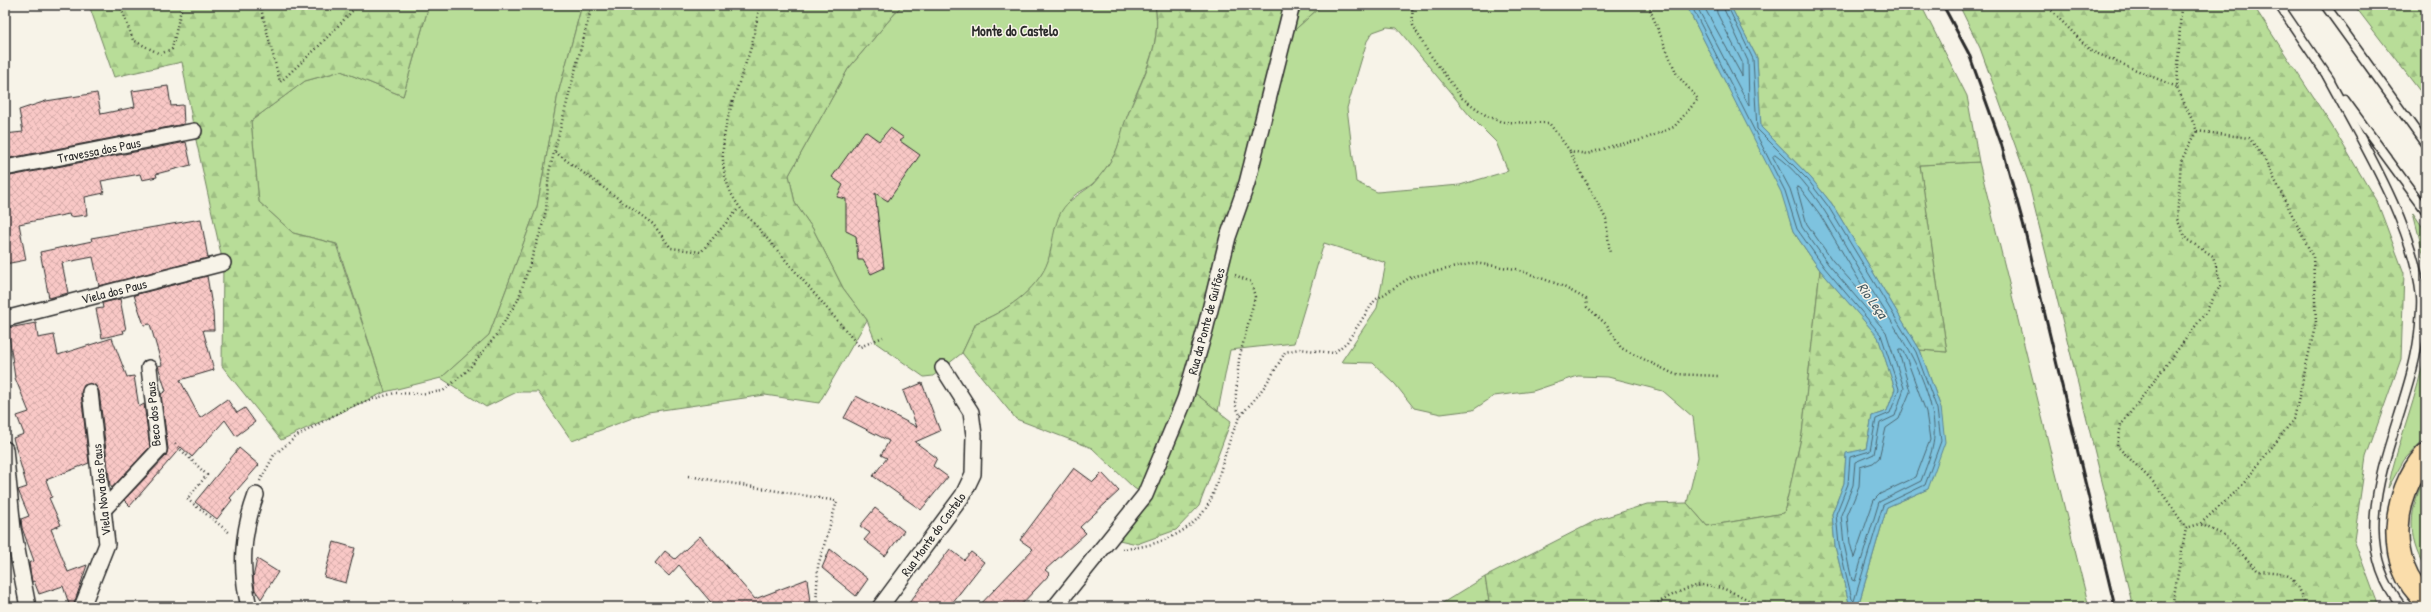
<svg xmlns="http://www.w3.org/2000/svg" width="2431" height="612" viewBox="0 0 2431 612" font-family="'Patrick Hand',sans-serif">
<style>
.grass{fill:#b8dd98;stroke:#728462;fill-rule:evenodd}
.forest{fill:url(#forest-firs);stroke:#728462}
.water{fill:#7ec3df;stroke:#5d8697}
.lines{fill:none;stroke-linecap:round;stroke-linejoin:round}
.shore{stroke:#4c6873;stroke-width:1}
.building{fill:url(#building-cross-hatch);stroke:#2b2b2b}
.service-casing{stroke:#2b2b2b;stroke-width:11}
.minor-casing{stroke:#2b2b2b;stroke-width:18}
.trunk-casing{stroke:#2b2b2b;stroke-width:25}
.path{stroke:#2b2b2b;stroke-width:2.5;stroke-dasharray:1 3;stroke-linecap:butt}
.service{stroke:#f7f3e8;stroke-width:8}
.minor{stroke:#f7f3e8;stroke-width:15}
.trunk{stroke:#faddab;stroke-width:22}
.rail{stroke:#2b2b2b;stroke-width:3}
.labels{text-anchor:middle;dominant-baseline:central;stroke-width:3;stroke-linejoin:round;paint-order:stroke}
.street-label{font-size:13px;fill:#2b2b2b;stroke:#f7f3e8}
.neighbourhood-label{font-size:14px;font-weight:bold;fill:#2b2b2b;stroke:#f7f3e8}
.water-label{font-size:14px;font-style:italic;fill:#445961;stroke:#f7f3e8}
</style>
<defs>
<pattern id="forest-firs" width="22" height="20" patternUnits="userSpaceOnUse"><rect width="22" height="20" fill="#b8dd98"/><path d="M5 1l3.5 6h-7zM16 11l3.5 6h-7z" fill="#9ebe83"/></pattern>
<pattern id="building-cross-hatch" width="8" height="8" patternUnits="userSpaceOnUse"><rect width="8" height="8" fill="#f9c8c6"/><path d="M0 0l8 8M0 8l8-8" fill="none" stroke="#d6acaa"/></pattern>
</defs>
<rect width="100%" height="100%" fill="#f7f3e8"/>
<filter id="ink" filterUnits="userSpaceOnUse"><feTurbulence type="fractalNoise" baseFrequency=".025" numOctaves="2"/><feDisplacementMap in="SourceGraphic" scale="8" xChannelSelector="R" yChannelSelector="G"/><feConvolveMatrix kernelMatrix="1 2 1 2 8 2 1 2 1" color-interpolation-filters="sRGB"/></filter>
<g filter="url(#ink)">
<!-- grass -->
<g class="grass">
<polygon points="429,5 582,5 558,94 537,207 489,335 441,378 385,392 337,244 293,233 259,202 251,121 305,81 341,71 403,96"/>
<path d="M902,5H1155C1163,48 1139,81 1126,120C1121,132 1120,146 1113,157C1108,166 1099,179 1091,185C1085,190 1075,193 1071,199C1061,213 1053,245 1048,262C1038,290 1003,313 976,323L962,353L933,376L924,377L876,343L867,320L843,288L813,229L795,203L789,175L848,69Z"/>
<path d="M1322,5H1686L1782,192L1793,231L1820,270L1802,434L1784,513L1707,526L1687,503L1698,457L1693,417L1663,391L1608,377L1578,376L1533,391L1494,396L1473,410L1441,414L1414,408L1395,384L1373,363L1341,362L1377,308L1386,263L1324,243L1294,343L1230,350L1218,411L1183,384L1275,48ZM1387,27L1397,28L1470,116L1496,142L1508,171L1460,185L1377,192L1356,182L1347,108L1367,41L1373,32Z"/>
<polygon points="1979,162 2089,607 1860,607 1859,603 1887,507 1928,489 1941,408 1920,350 1947,352 1920,165"/>
<polygon points="2413,213 2426,232 2426,264"/>
<path d="M2426,348V437L2404,460L2388,488C2398,440 2418,396 2426,348Z"/>
<path d="M2426,474V569C2405,536 2410,508 2426,474Z"/>
<polygon points="1485,577 1490,607 1436,607"/>
</g>
<!-- forest -->
<g class="forest">
<polygon points="89,5 429,5 403,96 341,71 305,81 251,121 259,202 293,233 336,244 385,392 281,440 222,366 223,263 194,131 182,62 114,77"/>
<polygon points="582,5 902,5 848,69 789,175 795,203 813,229 843,288 867,320 819,403 765,395 648,412 572,441 538,392 517,392 486,407 441,378 489,335 537,207 558,94"/>
<path d="M1155,5H1322L1275,48L1215,288L1183,384L1231,421L1199,506L1176,530L1137,544L1110,538L1145,495L1134,488L1092,448L1016,419L962,353L976,323C1003,313 1038,290 1048,261C1052,247 1054,224 1061,212C1069,198 1082,194 1093,184C1100,176 1108,166 1113,157C1120,146 1121,130 1127,117C1141,80 1163,46 1155,5Z"/>
<polygon points="1730,5 1921,5 1967,96 1979,162 1920,165 1947,352 1920,350 1832,204 1811,178 1761,127 1757,58"/>
<polygon points="1959,5 2253,5 2332,126 2378,204 2404,273 2401,359 2366,457 2354,540 2379,607 2133,607 2028,181 1980,48"/>
<polygon points="2354,5 2426,5 2426,99"/>
<polygon points="1820,270 1878,336 1895,389 1887,411 1872,416 1866,449 1846,454 1844,483 1832,514 1835,546 1850,607 1490,607 1485,577 1597,520 1647,504 1687,503 1707,526 1784,513 1802,434"/>
</g>
<!-- water -->
<polygon class="water" points="1686,5 1730,5 1757,58 1761,127 1811,178 1832,204 1920,350 1941,408 1945,442 1928,489 1887,507 1859,603 1860,607 1850,607 1835,546 1832,514 1844,483 1846,453 1866,449 1872,416 1887,411 1895,389 1878,337 1820,270 1793,231 1781,192"/>
<g class="lines">
<!-- shore -->
<g class="shore">
<polyline points="1691,5 1785,191 1797,229 1824,267 1881,335 1899,389 1890,413 1876,419 1870,451 1850,457 1848,484 1836,514 1839,545 1852,599 1854,601 1883,505 1925,485 1941,441 1937,409 1916,352 1828,206 1808,180 1757,129 1753,59 1727,5"/>
<polyline points="1696,5 1749,106 1748,61 1722,5"/>
<polyline points="1703,5 1742,76 1742,62 1717,13 1716,5"/>
<path d="M1775,155C1813,181 1841,240 1865,279C1890,321 1922,362 1932,411C1938,442 1931,453 1921,481L1879,502L1855,581L1852,580L1844,544L1841,515L1853,485L1855,462L1874,454L1880,423L1895,416L1904,388L1886,332L1828,264L1802,227L1790,189L1773,157Z"/>
<polygon points="1797,187 1800,188 1819,213 1869,297 1868,300 1832,260 1807,224"/>
<polygon points="1899,350 1902,350 1906,357 1926,412 1930,440 1916,477 1880,494 1874,500 1854,558 1850,543 1847,516 1859,487 1860,467 1873,463 1879,458 1886,428 1899,419 1910,392"/>
</g>
</g>
<!-- building -->
<g class="building">
<polygon points="168,86 171,106 183,105 184,124 5,159 5,134 23,132 19,110 46,101 97,93 101,114 135,107 132,91"/>
<polygon points="890,128 904,138 900,141 920,155 888,201 875,193 884,268 871,274 863,260 858,260 856,236 846,231 846,199 837,197 843,185 832,177 865,131 879,141"/>
<polygon points="186,142 191,165 156,174 157,177 142,180 140,174 101,181 104,193 85,197 87,215 70,217 69,214 19,224 26,260 5,264 5,177"/>
<polygon points="201,219 208,258 99,286 93,257 62,263 68,293 49,298 40,252 92,241 91,238"/>
<polygon points="207,276 213,312 214,330 203,330 214,370 180,380 200,418 227,399 237,413 245,408 255,422 236,436 225,420 192,457 181,447 130,506 124,500 166,456 168,449 161,394 166,391 158,366 162,365 150,324 144,325 134,295"/>
<polygon points="120,299 126,330 123,330 124,333 102,338 96,309 103,308 102,303"/>
<polygon points="36,323 38,338 54,335 58,355 112,338 127,377 134,376 139,407 144,404 150,447 112,488 110,485 99,391 93,384 84,385 81,393 89,463 46,480 52,497 49,498 61,525 51,529 68,572 87,565 73,607 70,607 63,586 39,594 34,581 32,582 29,563 34,561 22,528 21,519 29,516 18,490 27,487 13,438 24,434 17,416 29,412 15,378 8,328"/>
<polygon points="922,383 940,431 915,442 937,458 933,466 948,477 921,510 873,476 887,458 881,455 889,441 844,418 856,396 917,427 903,391"/>
<polygon points="239,448 259,465 230,498 232,500 217,519 195,502"/>
<polygon points="1074,468 1093,482 1102,473 1119,491 1080,527 1086,533 1045,570 1050,574 1019,607 978,607 1033,549 1020,540"/>
<polygon points="875,508 904,531 885,556 864,540 870,533 860,526"/>
<polygon points="700,536 755,599 807,579 810,602 799,607 715,607 679,565 669,576 655,563 665,551 675,559"/>
<polygon points="334,542 355,548 346,583 324,577"/>
<polygon points="830,549 868,579 856,596 822,568"/>
<polygon points="950,549 964,560 971,552 984,562 949,607 906,607"/>
<polygon points="257,559 278,572 261,599 255,590 253,578"/>
</g>
<g class="lines">
<defs>
<g id="service">
<polyline points="2279,5 2330,80"/>
<polyline points="2325,5 2426,145"/>
<path d="M2327,76C2362,142 2413,223 2421,297C2422,306 2420,316 2420,324C2414,416 2333,524 2402,607"/>
<polyline points="2344,99 2426,211"/>
</g>
<g id="minor">
<polyline points="5,168 194,131"/>
<polyline points="5,319 223,263"/>
<polyline points="5,449 13,529 28,607"/>
<polyline points="103,510 159,450 149,368"/>
<polyline points="82,607 107,544 90,392"/>
<path d="M249,607C240,568 242,533 256,495"/>
<polyline points="880,607 963,495 973,474 974,435 971,412 943,368"/>
<polyline points="1055,607 1145,495 1185,399 1205,330 1228,237 1247,183 1292,5"/>
</g>
<path id="trunk" d="M2426,455C2392,492 2384,566 2426,600"/>
</defs>
<!-- service casing -->
<use href="#service" class="service-casing"/>
<!-- minor casing -->
<use href="#minor" class="minor-casing"/>
<!-- trunk casing -->
<use href="#trunk" class="trunk-casing"/>
<!-- path -->
<g class="path">
<polyline points="120,5 133,40 160,54 172,49 182,5"/>
<polyline points="260,5 280,82 317,48 358,5"/>
<path d="M760,5C757,18 755,31 752,44C734,104 696,169 753,222L860,347L883,337"/>
<polyline points="1412,5 1413,25 1426,49 1462,98 1487,116 1502,122 1549,123 1570,151 1587,154 1612,146 1642,140 1674,127 1698,99 1677,75 1648,5"/>
<polyline points="2046,5 2091,51 2177,87"/>
<polyline points="2197,131 2249,138 2264,158 2313,257 2316,322 2294,419 2240,488 2200,524"/>
<polyline points="555,152 653,224 671,248 701,252 739,208"/>
<polyline points="1570,152 1606,219 1610,254"/>
<polyline points="1235,275 1251,282 1255,297 1239,359 1235,404 1241,417"/>
<polyline points="175,444 207,475 187,499 230,533"/>
<polyline points="688,476 837,501 818,566 816,607"/>
<polyline points="260,481 274,455 297,436 347,408 369,400 395,393 419,394 443,391 468,370 494,338 518,300 541,230 546,211 549,172 592,5"/>
<path d="M2186,528L2200,524L2224,535L2258,571C2294,573 2292,574 2306,607"/>
<path d="M1122,549C1157,547 1200,531 1213,494C1222,469 1227,441 1240,417C1246,408 1255,400 1261,391C1270,379 1278,365 1285,352L1299,349L1334,353L1347,342L1375,300L1411,277L1474,263L1516,269L1560,285L1586,299L1587,307L1607,325L1621,348L1674,374L1719,376"/>
<path d="M1651,607C1664,599 1689,585 1705,585C1722,586 1746,597 1759,607"/>
<polyline points="2172,607 2186,528 2158,487 2117,446 2121,425 2206,312 2221,284 2213,256 2186,239 2177,219 2181,161 2197,131 2177,87 2181,5"/>
</g>
<!-- service -->
<use href="#service" class="service"/>
<!-- minor -->
<use href="#minor" class="minor"/>
<!-- trunk -->
<use href="#trunk" class="trunk"/>
<!-- rail -->
<polyline class="rail" points="1943,5 1969,54 2001,143 2023,223 2115,607"/>
</g>
</g>
<g class="labels">
<!-- street labels -->
<g class="street-label">
<text transform="translate(99 150) rotate(-11)">Travessa dos Paus</text>
<text transform="translate(114 291) rotate(-14)">Viela dos Paus</text>
<text transform="translate(1206 321) rotate(-75)">Rua da Ponte de Guifões</text>
<text transform="translate(153 414) rotate(-95)">Beco dos Paus</text>
<text transform="translate(101 490) rotate(-96)">Viela Nova dos Paus</text>
<text transform="translate(933 534) rotate(-54)">Rua Monte do Castelo</text>
</g>
<!-- neighbourhood labels -->
<g class="neighbourhood-label">
<text x="1015" y="30">Monte do Castelo</text>
</g>
<!-- water labels -->
<g class="water-label">
<text transform="translate(1873 300) rotate(54)">Rio Leça</text>
</g>
</g>
<!-- margin -->
<rect width="2431" height="612" fill="none" stroke="#f7f3e8" stroke-width="20"/>
<rect x="10" y="10" width="2411" height="592" fill="none" stroke="#2b2b2b" stroke-width="1.5" filter="url(#ink)"/>
</svg>
